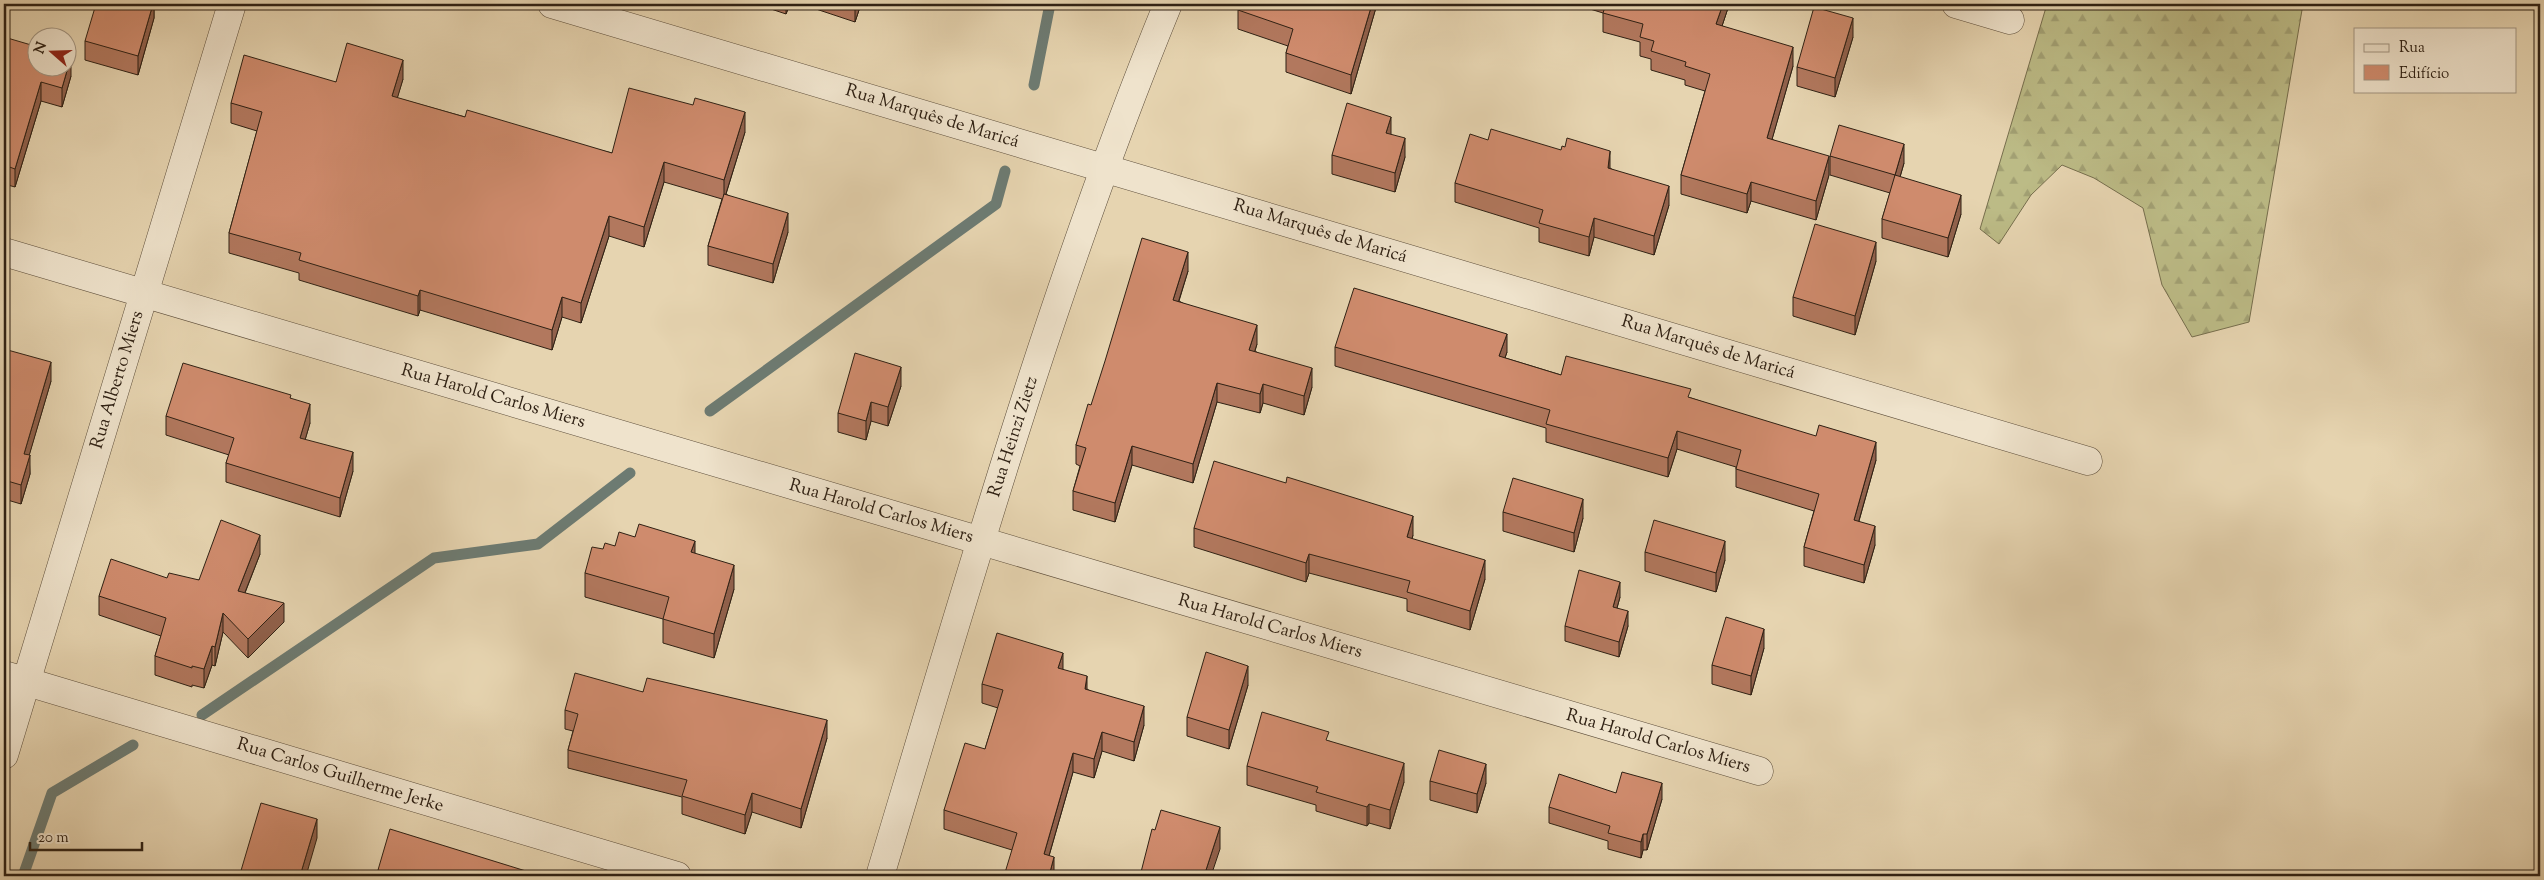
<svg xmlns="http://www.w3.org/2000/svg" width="2544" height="880" viewBox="0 0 2544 880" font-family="'Sorts Mill Goudy',serif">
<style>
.forest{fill:url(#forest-firs);stroke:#766e4d}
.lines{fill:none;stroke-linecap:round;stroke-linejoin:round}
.stream{stroke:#6d7b72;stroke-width:11}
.street-casing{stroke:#5d4e3b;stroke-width:29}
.street{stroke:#efe3cc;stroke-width:28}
.wall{fill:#b2785e;stroke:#2f2114}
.shaded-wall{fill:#91614c;stroke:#2f2114}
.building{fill:#cf8b6d;stroke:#2f2114}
.labels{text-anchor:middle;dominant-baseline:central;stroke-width:4;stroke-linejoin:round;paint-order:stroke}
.street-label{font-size:18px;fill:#2f2114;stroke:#efe3cc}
</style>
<defs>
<pattern id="forest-firs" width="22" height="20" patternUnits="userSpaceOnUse" patternTransform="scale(1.25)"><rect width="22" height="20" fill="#bcbb86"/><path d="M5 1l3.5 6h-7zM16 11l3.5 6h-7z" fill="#a2a073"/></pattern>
</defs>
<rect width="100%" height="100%" fill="#e6d4b0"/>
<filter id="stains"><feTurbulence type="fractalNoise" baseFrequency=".004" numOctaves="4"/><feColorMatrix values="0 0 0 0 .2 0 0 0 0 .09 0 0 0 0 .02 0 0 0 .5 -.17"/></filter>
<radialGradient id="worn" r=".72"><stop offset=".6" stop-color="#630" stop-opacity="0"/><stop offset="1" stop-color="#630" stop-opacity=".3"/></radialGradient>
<!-- forest -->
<polygon class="forest" points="2047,4 2303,4 2249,322 2192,337 2162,285 2143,208 2094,178 2062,165 2031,195 1999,244 1980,229"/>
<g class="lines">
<!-- stream -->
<g class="stream">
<polyline points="1034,85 1050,4"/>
<polyline points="710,411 996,204 1005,171"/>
<polyline points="202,715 434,558 538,544 630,473"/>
<polyline points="23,876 52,793 133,745"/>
</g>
<defs>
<g id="street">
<polyline points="552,4 2088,461"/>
<polyline points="1956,4 2010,20"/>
<polyline points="4,252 1759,771"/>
<polyline points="4,675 677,876"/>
<polyline points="4,755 232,4"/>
<path d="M880,876C968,583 1052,287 1168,4"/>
</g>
</defs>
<!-- street casing -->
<use href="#street" class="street-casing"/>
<!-- street -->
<use href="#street" class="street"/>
</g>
<!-- wall -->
<g class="wall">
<polygon points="154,4 154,18 138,75 85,60 85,41"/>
<polygon points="756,4 790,4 786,14"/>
<polygon points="801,4 861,4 855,22"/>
<polygon points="1377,4 1351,94 1286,72 1286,53 1288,46 1238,29 1238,10"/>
<polygon points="1574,4 1728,4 1728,8 1722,26 1793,66 1772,139 1829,175 1816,220 1751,201 1747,213 1681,194 1681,175 1705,91 1685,85 1685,80 1651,70 1651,59 1640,56 1640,42 1603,32 1603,13"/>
<polygon points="4,37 71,76 62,107 41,101 15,187 4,184"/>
<polygon points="1853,37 1835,97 1797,86 1797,67"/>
<polygon points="403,79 397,98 465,117 612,153 745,132 726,194 788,232 773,283 708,265 708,246 722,199 664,182 644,247 609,236 581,323 562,317 552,350 420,310 418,316 299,280 299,273 229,253 229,233 257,131 231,123 231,103 336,82"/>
<polygon points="1391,134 1405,157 1395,192 1332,174 1332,155"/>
<polygon points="1488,140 1610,168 1669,205 1654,255 1594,237 1589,256 1539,242 1539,228 1455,202 1455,183"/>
<polygon points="1830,156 1904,163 1900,177 1961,214 1948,257 1882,238 1882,219 1890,193 1830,175"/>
<polygon points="1876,261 1855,335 1793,316 1793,297"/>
<polygon points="1188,271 1179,301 1257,344 1255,351 1312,387 1304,415 1263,403 1260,413 1217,402 1193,483 1132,465 1115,522 1073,510 1073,491 1080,466 1076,464 1076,445 1091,405"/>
<polygon points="1335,347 1507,352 1505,358 1561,375 1691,398 1876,460 1859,521 1875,545 1864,583 1804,566 1804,547 1814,511 1736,487 1736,467 1677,449 1668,477 1546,442 1546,428 1335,366"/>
<polygon points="4,349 51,381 29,455 30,474 21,504 4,499"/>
<polygon points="901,386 888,426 871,421 866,440 838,432 838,413"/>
<polygon points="291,398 310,423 305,440 353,471 340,517 226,482 226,463 229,455 166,435 166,416"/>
<polygon points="1503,512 1583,518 1574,552 1503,531"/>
<polygon points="1194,528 1413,535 1412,539 1485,579 1470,630 1407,611 1407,599 1309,573 1306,582 1194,547"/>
<polygon points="635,537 695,554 734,589 714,658 663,643 663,619 585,597 585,573 603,549 615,546"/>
<polygon points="1645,552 1725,560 1716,592 1645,571"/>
<polygon points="260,554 245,593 284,622 248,658 223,632 215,666 212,665 204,688 192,685 192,687 155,675 155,656 161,636 99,615 99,596 199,580"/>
<polygon points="1620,597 1617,608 1628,626 1619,657 1565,641 1565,626"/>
<polygon points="1764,648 1751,695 1712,684 1712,665"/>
<polygon points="1063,670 1087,689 1144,725 1134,761 1102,751 1094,778 1073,772 1049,856 1054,876 1012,850 944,829 944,810 985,749 998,708 982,703 982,684"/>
<polygon points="1248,685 1229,749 1187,736 1187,717"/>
<polygon points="643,692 827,738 801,828 752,812 745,834 682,814 682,797 568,768 568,750 573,731 565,729 565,710"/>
<polygon points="1329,741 1404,782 1390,829 1369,823 1367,826 1316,811 1316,805 1247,785 1247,766"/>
<polygon points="1430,781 1486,783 1477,813 1430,800"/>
<polygon points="1616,793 1662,799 1647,850 1643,850 1641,858 1608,849 1608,841 1549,823 1549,807"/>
<polygon points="378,870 542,876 378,876"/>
</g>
<!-- shaded-wall -->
<g class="shaded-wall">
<polygon points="153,4 154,4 154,18 138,75 138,56"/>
<polygon points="786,4 790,4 786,14"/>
<polygon points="855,4 861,4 855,22"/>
<polygon points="1372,4 1377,4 1351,94 1351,75"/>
<polygon points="1723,4 1728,4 1728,8 1716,44 1716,24"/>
<polygon points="1853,18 1853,37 1835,97 1835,78"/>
<polygon points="1793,47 1793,66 1767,157 1767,138"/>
<polygon points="71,57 71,76 62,107 62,88"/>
<polygon points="403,60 403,79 392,116 392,96"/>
<polygon points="41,82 41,101 15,187 15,169"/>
<polygon points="745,112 745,132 724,200 724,180"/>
<polygon points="1391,117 1391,136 1386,133"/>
<polygon points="1405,138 1405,157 1395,192 1395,173"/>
<polygon points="1904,144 1904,163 1895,194 1895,175"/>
<polygon points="1610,151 1610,170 1608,168"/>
<polygon points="1829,156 1829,175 1816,220 1816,201"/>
<polygon points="664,162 664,182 644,247 644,227"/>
<polygon points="1751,182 1751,201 1747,213 1747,194"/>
<polygon points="1669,186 1669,205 1654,255 1654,236"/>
<polygon points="1961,195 1961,214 1948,257 1948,238"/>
<polygon points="788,213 788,232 773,283 773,264"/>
<polygon points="609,216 609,236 581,323 581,303"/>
<polygon points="1594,218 1594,237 1589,256 1589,237"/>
<polygon points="1876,242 1876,261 1855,335 1855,316"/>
<polygon points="1188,252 1188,271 1173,319 1173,300"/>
<polygon points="420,290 420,310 418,316 418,296"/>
<polygon points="562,297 562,317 552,350 552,330"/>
<polygon points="1257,325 1257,344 1249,369 1249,350"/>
<polygon points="1507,334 1507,352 1499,374 1499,356"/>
<polygon points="51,362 51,381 24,473 24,454"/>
<polygon points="901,367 901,386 888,426 888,407"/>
<polygon points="1312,368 1312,387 1304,415 1304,396"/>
<polygon points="1217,383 1217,402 1193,483 1193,464"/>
<polygon points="1263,384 1263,403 1260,413 1260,394"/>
<polygon points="871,402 871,421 866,440 866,421"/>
<polygon points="310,404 310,423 300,457 300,438"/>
<polygon points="1677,431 1677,449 1668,477 1668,458"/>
<polygon points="1876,442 1876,460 1854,538 1854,520"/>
<polygon points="1132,446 1132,465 1115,522 1115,503"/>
<polygon points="353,452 353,471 340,517 340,498"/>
<polygon points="30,455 30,474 21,504 21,485"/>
<polygon points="1583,499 1583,518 1574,552 1574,533"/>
<polygon points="1413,516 1413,535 1407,556 1407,537"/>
<polygon points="1875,526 1875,545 1864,583 1864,565"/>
<polygon points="260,535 260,554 238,610 238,591"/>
<polygon points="5,540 5,559 4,564 4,545"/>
<polygon points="695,541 695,565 691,552"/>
<polygon points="1725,541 1725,560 1716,592 1716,573"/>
<polygon points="1309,554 1309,573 1306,582 1306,563"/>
<polygon points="1485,560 1485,579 1470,630 1470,611"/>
<polygon points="734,565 734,589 714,658 714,634"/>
<polygon points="1620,582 1620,597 1613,622 1613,607"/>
<polygon points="284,603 284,622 248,658 248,639"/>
<polygon points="1628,611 1628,626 1619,657 1619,642"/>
<polygon points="223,613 223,632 215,666 215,647"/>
<polygon points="1764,629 1764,648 1751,695 1751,676"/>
<polygon points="212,646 212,665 204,688 204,669"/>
<polygon points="1063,653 1063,672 1058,668"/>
<polygon points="1248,666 1248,685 1229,749 1229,730"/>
<polygon points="1087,676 1087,695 1085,689"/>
<polygon points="1144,706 1144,725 1134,761 1134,742"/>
<polygon points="827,720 827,738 801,828 801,809"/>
<polygon points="1102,732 1102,751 1094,778 1094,759"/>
<polygon points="1073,753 1073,772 1044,873 1044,854"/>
<polygon points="1404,763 1404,782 1390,829 1390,810"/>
<polygon points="1486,764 1486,783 1477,813 1477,794"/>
<polygon points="1662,783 1662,799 1647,850 1647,834"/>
<polygon points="752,793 752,812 745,834 745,815"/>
<polygon points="1369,804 1369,823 1367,826 1367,807"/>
<polygon points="317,819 317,838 306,876 300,876"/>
<polygon points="1220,827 1220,849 1211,876 1206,870"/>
<polygon points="1643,834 1643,850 1641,858 1641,842"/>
<polygon points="1054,857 1054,876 1049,876"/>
</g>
<!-- building -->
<g class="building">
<polygon points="96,4 153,4 138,56 85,41"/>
<polygon points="1240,4 1372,4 1351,75 1286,53 1293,29 1238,10"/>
<polygon points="1606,4 1723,4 1716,24 1793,47 1767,138 1829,156 1816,201 1751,182 1747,194 1681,175 1710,74 1685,66 1686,62 1651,51 1654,41 1640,37 1643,24 1603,13"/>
<polygon points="1814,7 1853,18 1835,78 1797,67"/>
<polygon points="4,37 38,47 38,68 68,68 68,56 71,57 62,88 41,82 15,169 4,165"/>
<polygon points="347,43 403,60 392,96 465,117 467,110 612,153 629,88 693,105 695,98 745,112 724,180 664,162 644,227 609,216 581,303 562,297 552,330 420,290 418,296 299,260 301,253 229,233 262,112 231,103 244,55 336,82"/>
<polygon points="1347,103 1391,117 1386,133 1405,138 1395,173 1332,155"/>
<polygon points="1839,125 1904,144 1895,175 1830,156"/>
<polygon points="1491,129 1561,150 1562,146 1565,147 1567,138 1610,151 1608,168 1669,186 1654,236 1594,218 1589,237 1539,223 1543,210 1455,183 1470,134 1488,140"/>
<polygon points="1895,175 1961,195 1948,238 1882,219"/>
<polygon points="724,194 788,213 773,264 708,246"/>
<polygon points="1815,224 1876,242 1855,316 1793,297"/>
<polygon points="1142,238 1188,252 1173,300 1257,325 1249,350 1312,368 1304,396 1263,384 1260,394 1217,383 1193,464 1132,446 1115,503 1073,491 1086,448 1076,445 1088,404 1091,405 1105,361"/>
<polygon points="1354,288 1507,334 1499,356 1561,375 1566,356 1691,389 1688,397 1816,436 1819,425 1876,442 1854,520 1875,526 1864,565 1804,547 1819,494 1736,469 1741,450 1677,431 1668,458 1546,424 1550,410 1335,347"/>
<polygon points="4,349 51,362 24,454 30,455 21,485 4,480"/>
<polygon points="855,353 901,367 888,407 871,402 866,421 838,413"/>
<polygon points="183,363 291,395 290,398 310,404 300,438 353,452 340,498 226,463 234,438 166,416"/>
<polygon points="1214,461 1286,483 1287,477 1413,516 1407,537 1485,560 1470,611 1407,592 1410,581 1309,554 1306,563 1194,528"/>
<polygon points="1513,478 1583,499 1574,533 1503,512"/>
<polygon points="221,520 260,535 238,591 284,603 248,639 223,613 215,647 212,646 204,669 192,666 192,668 155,656 166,618 99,596 111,559 167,578 169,573 199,580"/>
<polygon points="1654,520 1725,541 1716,573 1645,552"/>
<polygon points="639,524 695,541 691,552 734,565 714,634 663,619 669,597 585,573 592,547 603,549 605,543 615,546 619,532 635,537"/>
<polygon points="1579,570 1620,582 1613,607 1628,611 1619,642 1565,626"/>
<polygon points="1726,617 1764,629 1751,676 1712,665"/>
<polygon points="997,633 1063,653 1058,668 1087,676 1085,689 1144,706 1134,742 1102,732 1094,759 1073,753 1044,854 1054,857 1049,876 1004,876 1017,833 944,810 965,743 985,749 1003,690 982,684"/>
<polygon points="1206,652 1248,666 1229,730 1187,717"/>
<polygon points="575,673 643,692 647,678 827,720 801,809 752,793 745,815 682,796 687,780 568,750 578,714 565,710"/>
<polygon points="1262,712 1329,732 1326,740 1404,763 1390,810 1369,804 1367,807 1316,792 1318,787 1247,766"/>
<polygon points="1439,750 1486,764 1477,794 1430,781"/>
<polygon points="1622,772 1662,783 1647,834 1643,834 1641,842 1608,833 1610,826 1549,807 1559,774 1616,793"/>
<polygon points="261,803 317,819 300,876 247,876 240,874"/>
<polygon points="1161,810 1220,827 1206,870 1230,876 1140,876 1152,829 1155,830"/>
<polygon points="390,829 542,876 390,876 391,874 378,870"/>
<polygon points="1550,871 1567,876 1548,876"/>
</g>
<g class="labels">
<!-- street labels -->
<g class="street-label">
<text transform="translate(932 117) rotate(17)">Rua Marquês de Maricá</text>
<text transform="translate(1320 232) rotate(17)">Rua Marquês de Maricá</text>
<text transform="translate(1708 348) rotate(17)">Rua Marquês de Maricá</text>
<text transform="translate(118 380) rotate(-73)">Rua Alberto Miers</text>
<text transform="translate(493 397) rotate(16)">Rua Harold Carlos Miers</text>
<text transform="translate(1014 437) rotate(-72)">Rua Heinzi Zietz</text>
<text transform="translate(881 512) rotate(16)">Rua Harold Carlos Miers</text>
<text transform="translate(1270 627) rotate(16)">Rua Harold Carlos Miers</text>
<text transform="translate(1658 742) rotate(16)">Rua Harold Carlos Miers</text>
<text transform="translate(340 776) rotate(17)">Rua Carlos Guilherme Jerke</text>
</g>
</g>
<!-- margin -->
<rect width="2544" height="880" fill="none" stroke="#e6d4b0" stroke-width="20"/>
<rect x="5" y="5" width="2534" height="870" fill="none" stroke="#2f2114" stroke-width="2.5"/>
<rect x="10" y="10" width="2524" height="860" fill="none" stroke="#2f2114"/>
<!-- legend -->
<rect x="2354" y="28" width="162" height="65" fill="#efe3cc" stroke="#a29582"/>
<rect x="2364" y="44" width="25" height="8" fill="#efe3cc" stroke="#a29582"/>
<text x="2399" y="52" font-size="15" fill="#2f2114">Rua</text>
<rect x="2364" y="65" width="25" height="15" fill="#cf8b6d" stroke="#a29582"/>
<text x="2399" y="78" font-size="15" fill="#2f2114">Edifício</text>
<!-- north arrow -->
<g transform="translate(52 52) rotate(290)"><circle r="24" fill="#efe3cc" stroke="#a29582"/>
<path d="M0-4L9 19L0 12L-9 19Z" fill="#8f2418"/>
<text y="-8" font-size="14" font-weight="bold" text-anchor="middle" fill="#2f2114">N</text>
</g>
<!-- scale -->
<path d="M30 842v8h112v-8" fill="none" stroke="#2f2114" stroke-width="2.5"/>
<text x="38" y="842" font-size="15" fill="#2f2114" stroke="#efe3cc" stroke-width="4" paint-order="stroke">20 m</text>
<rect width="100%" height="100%" filter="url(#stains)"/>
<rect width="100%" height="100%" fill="url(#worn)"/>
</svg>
